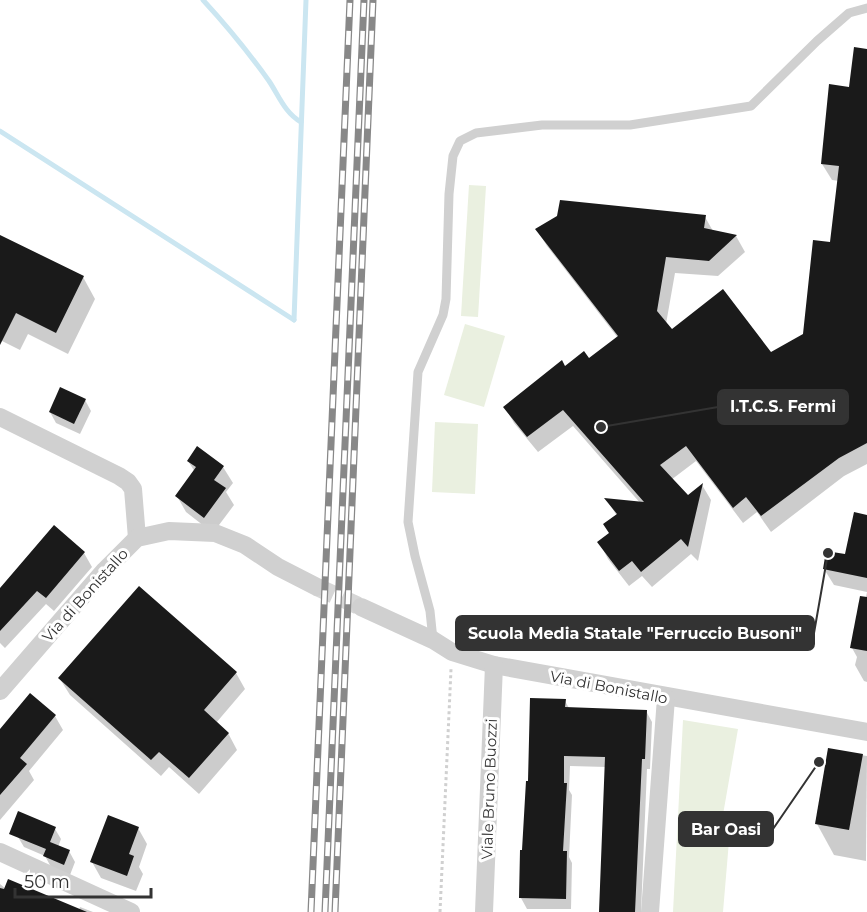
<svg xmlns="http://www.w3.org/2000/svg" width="867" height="912" viewBox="0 0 867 912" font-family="Montserrat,sans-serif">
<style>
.green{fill:#eaf0e0}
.shadow{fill:#0003}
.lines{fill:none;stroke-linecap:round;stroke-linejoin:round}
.stream{stroke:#cbe6f1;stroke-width:5}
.building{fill:#1a1a1a}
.minor-tunnel{stroke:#d6d6d6;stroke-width:18;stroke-dasharray:18 9;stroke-linecap:butt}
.path{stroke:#d0d0d0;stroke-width:3;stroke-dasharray:3 3;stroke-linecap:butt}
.service{stroke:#d0d0d0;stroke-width:9}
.minor{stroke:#d0d0d0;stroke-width:18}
.rail-casing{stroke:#888;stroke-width:7}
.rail{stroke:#fff;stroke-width:4.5;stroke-dasharray:14;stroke-linecap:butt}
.labels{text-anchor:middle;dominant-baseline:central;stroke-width:6;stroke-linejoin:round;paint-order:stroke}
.street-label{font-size:15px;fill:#333;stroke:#fff}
.leader{fill:none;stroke:#333;stroke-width:2}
.callout-dot{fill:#333;stroke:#fff;stroke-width:2}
.callout{fill:#333;stroke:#333;stroke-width:2}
.callout-label{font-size:16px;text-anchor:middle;font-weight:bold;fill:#fff}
</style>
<rect width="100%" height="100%" fill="#fff"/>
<!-- green -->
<g class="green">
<polygon points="469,185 486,186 478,317 461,316"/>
<polygon points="465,324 505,336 484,407 444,395"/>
<polygon points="435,422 478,424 475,494 432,492"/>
<polygon points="683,720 738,729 721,826 730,829 723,912 673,912"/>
</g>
<!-- shadow -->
<g class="shadow">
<polygon points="867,50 867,464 844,476 771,532 757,512 743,523 696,461 671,480 688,497 702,485 711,500 698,561 691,554 652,587 642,576 629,586 608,559 599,542 610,534 617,516 607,500 641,504 573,426 538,452 514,423 505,407 565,368 589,361 618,338 547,246 537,230 705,217 713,231 736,236 745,252 718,276 675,273 666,324 672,331 771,354 805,335 831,243 839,181 832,180 822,164 850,88"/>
<polygon points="0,237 83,277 95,299 68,354 28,334 20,350 0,340"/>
<polygon points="85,400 91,411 80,434 56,423 50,412"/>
<polygon points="197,448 223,467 233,483 226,492 234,505 213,533 186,512 177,496 195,472 188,461"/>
<polygon points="867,516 867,682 864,681 855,665 857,657 852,648 861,622 867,592 834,585 824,569 847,556"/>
<polygon points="84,553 92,567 54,611 46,604 5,648 0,643 0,590"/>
<polygon points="236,673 245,689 216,723 228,733 237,750 199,794 169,767 161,776 70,695 60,679"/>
<polygon points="565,701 569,708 646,711 652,722 650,769 647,769 641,912 602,912 606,767 570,766 569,790 572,795 569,857 572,863 571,909 527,909 521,898 530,783"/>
<polygon points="55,716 63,730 29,771 34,780 0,820 0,731"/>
<polygon points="830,750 867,756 866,861 834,855 817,824"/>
<polygon points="138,828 147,844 139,867 143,874 136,891 101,878 92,862"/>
<polygon points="55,829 61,839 58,847 69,851 75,862 70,875 51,867 45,856 24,847 18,837"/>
<polygon points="0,884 6,889 79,910 80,907 93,912 0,912"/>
</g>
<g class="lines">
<!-- stream -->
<g class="stream">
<path d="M203,0C227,26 249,53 269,81C279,96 285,113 301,122"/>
<polyline points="0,131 294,320"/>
<polyline points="294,320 306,0"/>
</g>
</g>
<!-- building -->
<g class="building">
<polygon points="854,47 867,49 867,443 839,458 761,516 746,497 733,508 686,446 660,465 688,495 703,483 688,547 681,539 641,572 632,561 619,571 597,542 609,533 603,524 617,514 604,498 644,502 563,410 527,437 503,407 562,360 565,366 584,351 589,358 618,336 535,229 557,216 560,200 706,215 704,228 737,235 709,261 666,257 657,311 672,329 723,289 771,352 803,334 813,240 830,242 839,166 821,164 829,84 849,87"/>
<polygon points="0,235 84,276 56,333 16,313 0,345"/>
<polygon points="60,387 86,399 74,424 49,412"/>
<polygon points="197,446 224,466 214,480 226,488 204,518 175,496 196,467 187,461"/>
<polygon points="854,512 867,515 867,578 823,569 826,551 845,554"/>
<polygon points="54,525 85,552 46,598 37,591 0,631 0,588"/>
<polygon points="139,586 237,672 204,710 229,733 189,778 159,752 151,760 58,678"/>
<polygon points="860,596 867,597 867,651 850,648"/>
<polygon points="30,693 56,715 20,758 27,764 0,795 0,729"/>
<polygon points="530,698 566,699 565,707 647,710 645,759 642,759 635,912 599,912 605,757 564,756 564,783 567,783 563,851 567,851 566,899 519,898 520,850 522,850 526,781 528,781"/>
<polygon points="828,748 863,754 849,830 815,824"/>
<polygon points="18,811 56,827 50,842 70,850 64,865 43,856 46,849 9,834"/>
<polygon points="108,815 139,827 129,854 134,856 127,876 90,862"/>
<polygon points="8,879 87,912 0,912 0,888 4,889"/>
</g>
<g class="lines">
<!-- minor-tunnel -->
<polyline class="minor-tunnel" points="317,587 361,607"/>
<!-- path -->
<polyline class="path" points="440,912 451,669"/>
<!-- service -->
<polyline class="service" points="433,640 430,611 415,556 408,522 418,372 443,315 446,299 449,194 453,156 460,141 476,133 542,125 630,125 751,106 817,41 849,13 867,8"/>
<!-- minor -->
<g class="minor">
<polyline points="0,417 119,476 128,482 133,489 137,538"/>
<polyline points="361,607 433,640 452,652 494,665 867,732"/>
<polyline points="0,691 105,570 137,538 169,531 215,533 245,545 278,567 317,587"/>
<polyline points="0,852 131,912"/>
<polyline points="484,912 494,665"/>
<polyline points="650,912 666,698"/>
</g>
<defs>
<g id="rail">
<polyline points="311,912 350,0"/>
<polyline points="325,912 364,0"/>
<polyline points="335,912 373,0"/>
</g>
</defs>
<!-- rail casing -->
<use href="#rail" class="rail-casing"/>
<!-- rail -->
<use href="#rail" class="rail"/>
</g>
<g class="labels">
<!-- street labels -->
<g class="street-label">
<text transform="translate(85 595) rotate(-48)">Via di Bonistallo</text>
<text transform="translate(609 687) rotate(11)">Via di Bonistallo</text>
<text transform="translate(489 789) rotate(-88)">Viale Bruno Buozzi</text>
</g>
</g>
<!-- callouts -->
<path class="leader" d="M601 427L718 407M828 553L814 633M819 762L773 829"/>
<g class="callout-dot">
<circle cx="601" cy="427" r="6"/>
<circle cx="828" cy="553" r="6"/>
<circle cx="819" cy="762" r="6"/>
</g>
<g class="callout">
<rect x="718" y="390" width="130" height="34" rx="6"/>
<rect x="456" y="616" width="358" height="34" rx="6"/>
<rect x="679" y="812" width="94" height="34" rx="6"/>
</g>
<g class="callout-label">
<text x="783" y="412">I.T.C.S. Fermi</text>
<text x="635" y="639">Scuola Media Statale "Ferruccio Busoni"</text>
<text x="726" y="835">Bar Oasi</text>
</g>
<!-- scale -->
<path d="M15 888v9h136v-9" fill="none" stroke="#333333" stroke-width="3"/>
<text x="24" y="888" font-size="18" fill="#333333" stroke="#ffffff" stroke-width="4.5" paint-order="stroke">50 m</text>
</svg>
